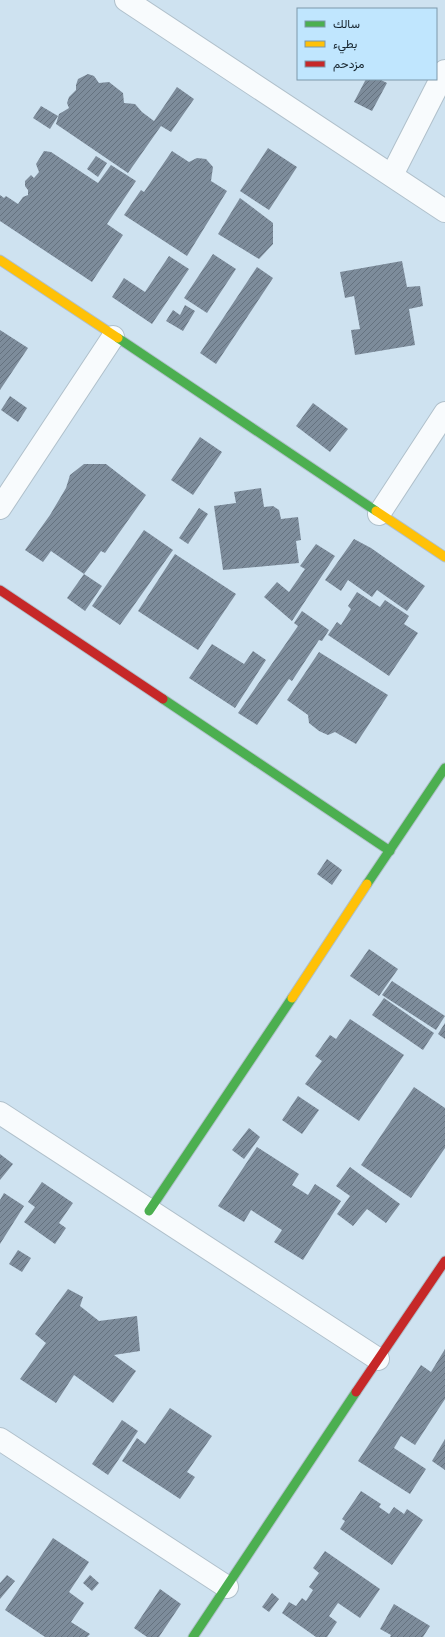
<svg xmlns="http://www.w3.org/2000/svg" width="445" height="1637" viewBox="0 0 445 1637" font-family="Raleway,Vazirmatn,sans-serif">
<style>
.building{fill:url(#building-hatch)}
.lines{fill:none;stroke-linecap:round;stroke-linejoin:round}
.street-casing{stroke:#b0c0cb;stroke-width:24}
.fast-casing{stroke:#b0c0cb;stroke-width:11}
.slow-casing{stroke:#b0c0cb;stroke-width:11}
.jam-casing{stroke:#b0c0cb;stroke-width:11}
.street{stroke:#f8fbfd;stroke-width:22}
.fast{stroke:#4caf50;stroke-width:9}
.slow{stroke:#ffc107;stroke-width:9}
.jam{stroke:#c62828;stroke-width:9}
</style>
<defs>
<pattern id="building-hatch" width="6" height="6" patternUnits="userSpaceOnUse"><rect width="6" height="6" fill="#7d8c9b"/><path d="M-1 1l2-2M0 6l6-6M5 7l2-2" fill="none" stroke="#65727f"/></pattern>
</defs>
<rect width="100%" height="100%" fill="#cee2f0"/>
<!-- building -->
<g class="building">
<polygon points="88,74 94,76 99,83 109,82 123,93 124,103 135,104 142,112 154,121 177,87 194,99 171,132 161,126 128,173 56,124 59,114 69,108 67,103 69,97 76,90 76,85 78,79"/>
<polygon points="366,79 379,79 387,83 372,111 354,102"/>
<polygon points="41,106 58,116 50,129 33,118"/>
<polygon points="268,148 297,167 269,210 240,191"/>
<polygon points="44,151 51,152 98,183 111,165 136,181 107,224 123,235 92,282 0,221 0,195 4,198 6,196 18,204 23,197 28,195 28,190 25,186 25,181 31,175 34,178 39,172 36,164"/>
<polygon points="172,151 189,162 197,158 206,159 213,167 211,181 227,191 187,256 124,215 141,190 144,192"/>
<polygon points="96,156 107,163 98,177 87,169"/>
<polygon points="240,198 273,223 273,244 259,259 218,234"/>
<polygon points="213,254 236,269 207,313 184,298"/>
<polygon points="169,256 189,269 152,324 112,297 124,278 145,292"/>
<polygon points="402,261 407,287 420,286 423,306 409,309 415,345 355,355 351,330 360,329 354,296 345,298 340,272"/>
<polygon points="257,267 273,278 216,364 200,353"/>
<polygon points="185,305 195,311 183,331 166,321 173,310 180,315"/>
<polygon points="0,330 28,348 0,390"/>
<polygon points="10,396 27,408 18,422 1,410"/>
<polygon points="313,403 348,429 330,452 296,426"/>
<polygon points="200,437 222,452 193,495 171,480"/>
<polygon points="84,464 106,464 146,495 105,553 101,551 84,574 51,551 43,562 25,550 50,515 66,488 70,475"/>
<polygon points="261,488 264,507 273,506 279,510 281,519 298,517 301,540 296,541 299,563 223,570 214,506 236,503 234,492"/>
<polygon points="199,508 208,514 188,544 179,538"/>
<polygon points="144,530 173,550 120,625 92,606"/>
<polygon points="354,539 371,548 425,586 407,611 377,590 372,597 348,580 341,591 325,580"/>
<polygon points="316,544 335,556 292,621 264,597 277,582 289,592 305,569 300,566"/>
<polygon points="175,554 236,594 198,650 138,611"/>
<polygon points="84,574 102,586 85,611 67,598"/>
<polygon points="357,592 380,607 385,600 409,616 404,624 418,633 389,676 328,635 337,622 341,625 351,609 348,606"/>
<polygon points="302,611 329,630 322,641 319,640 292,681 289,679 257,725 238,713 298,626 294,623"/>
<polygon points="212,644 244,664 253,651 266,660 235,708 189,678"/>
<polygon points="319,652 388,695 356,744 335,732 328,735 319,731 309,723 308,715 287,700"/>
<polygon points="327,859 342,870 332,885 317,874"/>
<polygon points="369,949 398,969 379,996 350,976"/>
<polygon points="392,981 445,1016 436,1030 382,995"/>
<polygon points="384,998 434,1033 423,1050 372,1015"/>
<polygon points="350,1019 404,1055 359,1121 305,1084 322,1061 315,1056 330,1035 336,1039"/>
<polygon points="445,1023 445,1039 438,1034"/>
<polygon points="414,1087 445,1108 445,1148 411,1198 361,1165"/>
<polygon points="298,1096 319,1110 302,1134 282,1120"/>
<polygon points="249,1128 260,1137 244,1159 232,1150"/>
<polygon points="257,1147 299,1174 292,1185 308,1195 315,1184 341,1201 303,1260 274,1242 282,1230 251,1210 244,1222 218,1206"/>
<polygon points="0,1154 13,1164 0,1180"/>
<polygon points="350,1167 400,1204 386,1223 367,1209 353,1226 337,1214 350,1196 336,1186"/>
<polygon points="42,1182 73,1203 59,1223 66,1228 55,1244 24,1222 35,1207 28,1202"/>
<polygon points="4,1193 24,1206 0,1244 0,1200"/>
<polygon points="18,1250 31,1258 22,1272 9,1264"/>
<polygon points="68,1289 83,1297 80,1306 99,1321 137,1316 140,1351 114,1355 136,1371 113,1403 74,1375 56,1403 20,1379 46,1343 35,1334"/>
<polygon points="445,1349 445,1399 415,1445 401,1436 394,1448 426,1469 410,1494 358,1461 421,1365 431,1372"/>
<polygon points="170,1408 212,1436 187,1472 195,1477 180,1499 122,1461 137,1438 145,1444"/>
<polygon points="122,1420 138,1431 108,1475 92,1464"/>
<polygon points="445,1439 445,1470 432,1461"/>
<polygon points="361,1491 381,1504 379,1507 389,1514 394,1507 404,1514 407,1509 423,1520 392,1565 340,1529 345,1521 342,1519"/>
<polygon points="53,1538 89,1562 69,1592 84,1603 71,1622 90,1634 87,1637 45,1637 5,1610"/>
<polygon points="325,1551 380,1589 360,1618 338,1603 329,1616 337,1622 327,1637 316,1637 282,1613 289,1602 296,1606 302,1598 306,1601 313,1590 309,1587 319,1573 313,1568"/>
<polygon points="7,1575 15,1581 0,1599 0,1583"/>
<polygon points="90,1575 99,1583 92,1591 83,1583"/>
<polygon points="160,1589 181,1604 159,1637 147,1637 134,1628"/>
<polygon points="272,1593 279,1599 269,1612 262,1607"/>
<polygon points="394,1604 430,1626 423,1637 390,1637 391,1635 380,1629"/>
</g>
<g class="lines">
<defs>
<g id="street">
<polyline points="126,0 445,211"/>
<polyline points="392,175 445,71"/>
<polyline points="0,508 113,337"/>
<polyline points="379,514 445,413"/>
<polyline points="0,1113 378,1359"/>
<polyline points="0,1439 227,1587"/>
</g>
<g id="fast">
<polyline points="118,338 376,511"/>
<polyline points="163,699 390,851"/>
<polyline points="367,884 445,768"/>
<polyline points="149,1211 292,998"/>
<polyline points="193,1637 356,1392"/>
</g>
<g id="slow">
<polyline points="0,260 118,338"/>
<polyline points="376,511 445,557"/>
<polyline points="292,998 367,884"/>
</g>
<g id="jam">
<polyline points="0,590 163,699"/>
<polyline points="356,1392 445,1261"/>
</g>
</defs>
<!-- street casing -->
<use href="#street" class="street-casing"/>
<!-- fast casing -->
<use href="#fast" class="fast-casing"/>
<!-- slow casing -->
<use href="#slow" class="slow-casing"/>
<!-- jam casing -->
<use href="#jam" class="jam-casing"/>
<!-- street -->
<use href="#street" class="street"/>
<!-- fast -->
<use href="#fast" class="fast"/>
<!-- slow -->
<use href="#slow" class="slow"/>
<!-- jam -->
<use href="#jam" class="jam"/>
</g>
<!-- legend -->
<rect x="297" y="8" width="140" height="72" fill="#c0e6fe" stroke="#7c98aa"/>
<rect x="305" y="21" width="20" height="6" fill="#4caf50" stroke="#7c98aa"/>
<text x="333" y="28" font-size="12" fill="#16242d">سالك</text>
<rect x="305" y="41" width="20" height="6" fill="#ffc107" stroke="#7c98aa"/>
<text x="333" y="48" font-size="12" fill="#16242d">بطيء</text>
<rect x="305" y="61" width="20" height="6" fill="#c62828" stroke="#7c98aa"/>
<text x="333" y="68" font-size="12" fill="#16242d">مزدحم</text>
</svg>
